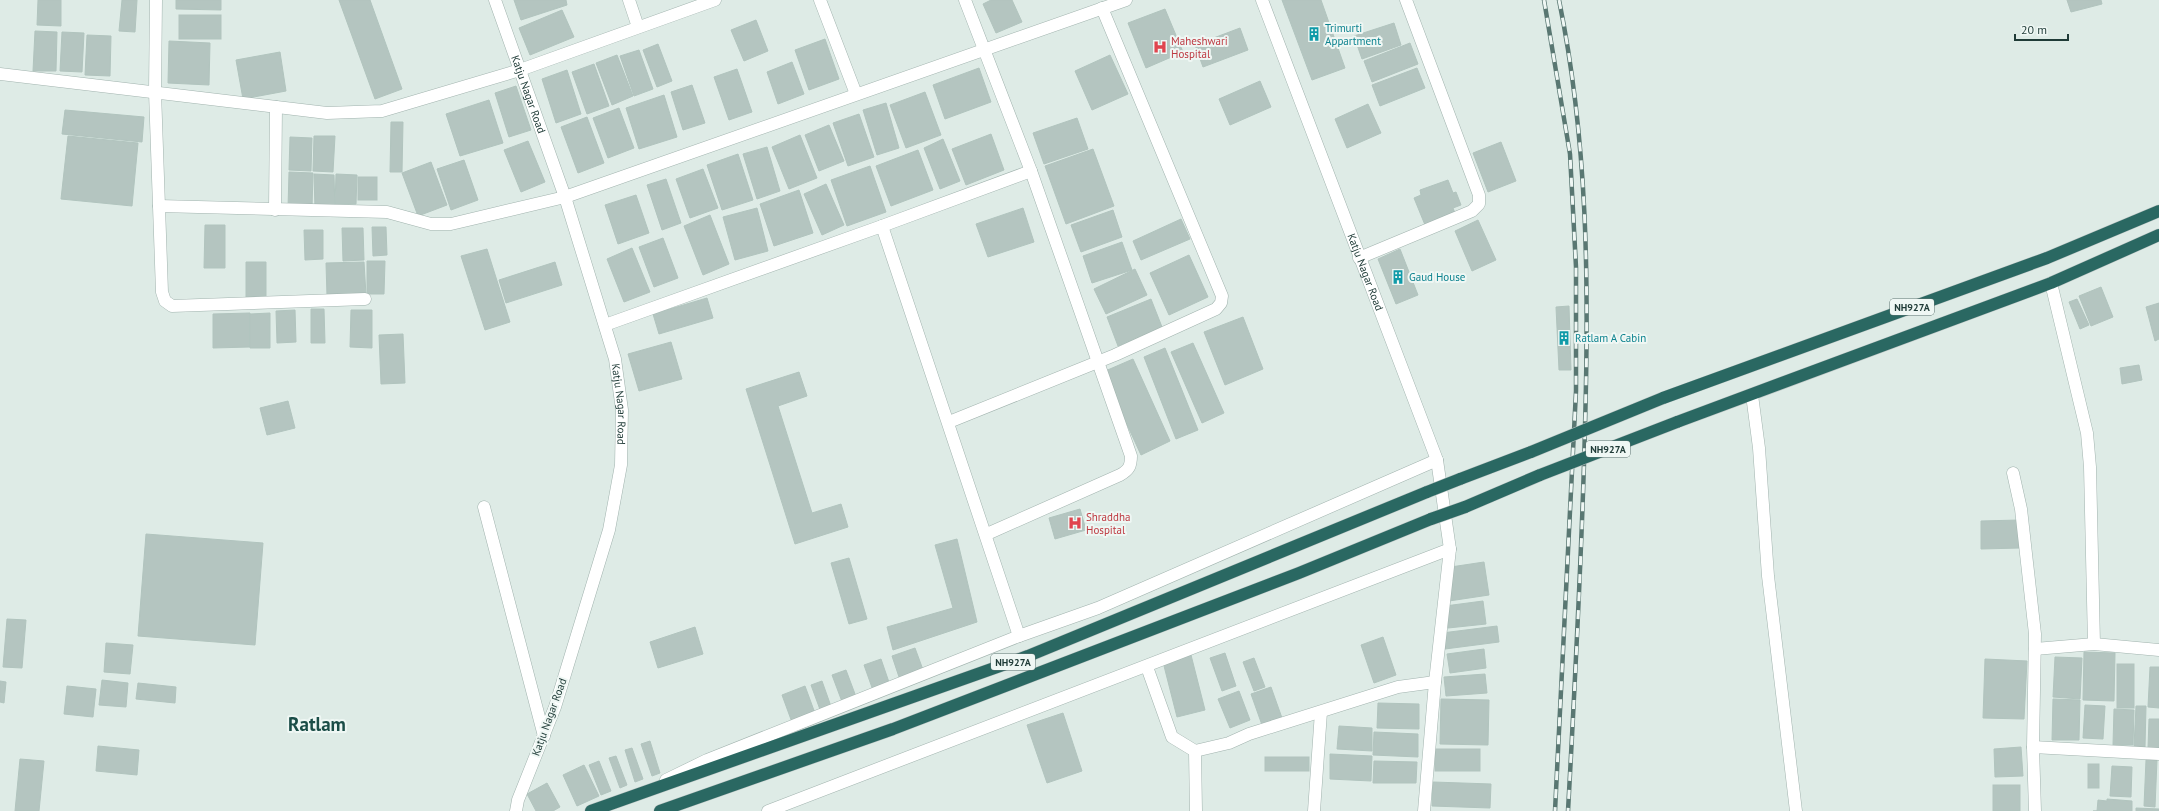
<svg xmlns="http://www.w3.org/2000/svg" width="2159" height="811" viewBox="0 0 2159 811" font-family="'PT Sans',sans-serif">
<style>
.building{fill:#b4c5c0;stroke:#b1c4be}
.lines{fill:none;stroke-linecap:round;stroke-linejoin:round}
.minor-casing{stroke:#a1b3ae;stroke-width:13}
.highway-casing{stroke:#c0c8c7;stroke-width:13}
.minor{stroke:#fff;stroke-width:12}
.highway{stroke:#2a6862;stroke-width:12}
.rail-casing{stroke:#597772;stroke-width:4.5}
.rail{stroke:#eff7f4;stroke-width:3;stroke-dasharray:9;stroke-linecap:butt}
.highway-bridge-casing{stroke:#c0c8c7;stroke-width:13;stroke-linecap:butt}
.highway-bridge{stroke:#2a6862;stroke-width:12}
.labels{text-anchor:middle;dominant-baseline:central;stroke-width:4;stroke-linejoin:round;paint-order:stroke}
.shield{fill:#eff7f4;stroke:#5d7370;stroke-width:1}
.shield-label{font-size:10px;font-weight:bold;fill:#1f3b37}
.culture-label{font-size:11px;fill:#0d838f;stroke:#eff7f4;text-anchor:start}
.health-label{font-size:11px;fill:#be3a42;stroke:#eff7f4;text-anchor:start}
.street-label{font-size:11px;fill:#1f3b37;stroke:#eff7f4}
.town-label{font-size:19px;font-weight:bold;fill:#1a4d47;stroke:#eff7f4}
</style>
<rect width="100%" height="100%" fill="#deebe6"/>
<!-- building -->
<g class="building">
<polygon points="38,0 61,0 61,26 37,25"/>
<polygon points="122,0 137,0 135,32 119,31"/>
<polygon points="176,0 221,0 221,10 176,9"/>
<polygon points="339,0 370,0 402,89 375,99"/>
<polygon points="514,0 566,0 567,5 521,20"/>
<polygon points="991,0 1012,0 1022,22 996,33 983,4"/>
<polygon points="1282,0 1321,0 1345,68 1312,80"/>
<polygon points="2067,0 2101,0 2102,4 2071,12"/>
<polygon points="1165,9 1183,52 1146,68 1128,23"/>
<polygon points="562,10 574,37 530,55 519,28"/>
<rect x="179" y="15" width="42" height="24"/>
<polygon points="756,20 768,51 744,61 731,30"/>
<polygon points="1394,23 1401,45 1362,59 1354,36"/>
<polygon points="1240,28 1248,50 1203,67 1195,45"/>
<polygon points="35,31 57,32 56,71 33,71"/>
<polygon points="62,32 84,33 82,72 60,71"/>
<polygon points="87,35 111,36 110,76 85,75"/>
<polygon points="825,39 839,79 809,90 795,50"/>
<polygon points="169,41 210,43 209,85 168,83"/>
<polygon points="1410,43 1418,64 1372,82 1364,61"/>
<polygon points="658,44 672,81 657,87 643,50"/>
<polygon points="639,50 653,89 634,96 620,56"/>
<polygon points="280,52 286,91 243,99 236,60"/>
<polygon points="617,55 633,96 612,105 596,63"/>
<polygon points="1110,55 1128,94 1092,110 1075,71"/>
<polygon points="792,62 804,94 778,104 767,72"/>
<polygon points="594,64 609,106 587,114 572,72"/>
<polygon points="979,68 991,102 945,119 933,85"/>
<polygon points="1417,68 1425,88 1380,106 1372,85"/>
<polygon points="737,69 752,112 729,120 714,77"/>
<polygon points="567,70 581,114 556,123 542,79"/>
<polygon points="1260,81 1271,107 1230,125 1219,99"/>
<polygon points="692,85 705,123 683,130 671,92"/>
<polygon points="516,86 531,130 509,137 495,93"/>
<polygon points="925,92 941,135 906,148 890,105"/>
<polygon points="664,95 677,137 639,149 626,108"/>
<polygon points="489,100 503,143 460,156 446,114"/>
<polygon points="886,103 899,148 877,155 863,110"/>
<polygon points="1368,104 1381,133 1347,148 1335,119"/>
<polygon points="619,108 634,148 608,158 593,118"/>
<polygon points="65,110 144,117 142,142 62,134"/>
<polygon points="859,114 874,157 848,166 833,123"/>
<polygon points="587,117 604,163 578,173 561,127"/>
<polygon points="1077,118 1088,149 1044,164 1033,133"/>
<polygon points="391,122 403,122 402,172 390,172"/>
<polygon points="829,125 844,161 819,171 805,135"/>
<polygon points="991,134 1004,170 966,185 952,149"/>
<polygon points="800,135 817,178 789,189 772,147"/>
<polygon points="68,136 138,143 132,206 61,199"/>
<polygon points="314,136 335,136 333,172 313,171"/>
<polygon points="290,137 312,138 311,171 289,170"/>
<polygon points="943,139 960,181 940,189 924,148"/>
<polygon points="528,141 545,182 521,192 504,150"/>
<polygon points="1501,142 1516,181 1488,192 1473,153"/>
<polygon points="767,147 780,191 757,199 743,154"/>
<polygon points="1093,149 1114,206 1066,224 1045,166"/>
<polygon points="918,150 933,190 891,206 876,166"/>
<polygon points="738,154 753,200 722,210 707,165"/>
<polygon points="464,160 478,200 451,210 437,169"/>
<polygon points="431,162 447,205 418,216 402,173"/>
<polygon points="870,166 886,212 847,226 831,180"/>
<polygon points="703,169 718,208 690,218 676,179"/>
<polygon points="289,172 313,173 312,208 288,208"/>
<polygon points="314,174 334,175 335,209 315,209"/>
<polygon points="336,174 357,175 356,204 335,204"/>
<rect x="358" y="177" width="19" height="23"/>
<polygon points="666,179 681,223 662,230 647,185"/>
<polygon points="1448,180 1453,193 1456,192 1461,205 1453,208 1455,213 1425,225 1414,198 1421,195 1420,190"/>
<polygon points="826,184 844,225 822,235 804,194"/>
<polygon points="799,190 813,233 774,246 760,204"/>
<polygon points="636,195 649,233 618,244 605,205"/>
<polygon points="757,208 768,251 735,260 723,217"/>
<polygon points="1023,208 1034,242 988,257 976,224"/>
<polygon points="1113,210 1122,237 1081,252 1071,225"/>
<polygon points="710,215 729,264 703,275 684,226"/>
<polygon points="1181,219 1190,239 1141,260 1133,241"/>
<polygon points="1478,220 1496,260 1472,271 1455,231"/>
<polygon points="205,225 225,225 225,268 204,268"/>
<polygon points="372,227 386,227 387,255 373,256"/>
<polygon points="342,228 363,228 364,260 343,261"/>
<polygon points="304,230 323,230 323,259 305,260"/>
<polygon points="663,238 678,278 654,287 639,247"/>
<polygon points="1122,242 1132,270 1092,283 1083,256"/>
<polygon points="632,248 650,292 624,302 607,259"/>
<polygon points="487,249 510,322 485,330 461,256"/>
<polygon points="1400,249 1418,295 1396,304 1378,259"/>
<polygon points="1189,255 1208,297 1169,315 1150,273"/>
<polygon points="367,261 385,261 384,294 367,294"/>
<polygon points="246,262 266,262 266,296 246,297"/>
<polygon points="364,262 366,295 327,296 326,263"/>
<polygon points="555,262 562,285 506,303 499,280"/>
<polygon points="1135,269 1147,295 1106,314 1094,289"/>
<polygon points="2101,287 2113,317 2091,326 2079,296"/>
<polygon points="707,298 713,318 659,334 653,314"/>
<polygon points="1151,299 1162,327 1118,346 1107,317"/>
<polygon points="2077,299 2089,325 2080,329 2069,302"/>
<polygon points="2159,303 2159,339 2155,341 2146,307"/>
<polygon points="1569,306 1571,370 1559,370 1556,307"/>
<polygon points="311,309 324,309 325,343 311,343"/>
<polygon points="295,310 296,342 277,343 276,311"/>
<polygon points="351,310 372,310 372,348 350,347"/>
<polygon points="250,313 250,347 213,348 213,314"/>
<polygon points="270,313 270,348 250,348 250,314"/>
<polygon points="1243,317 1263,369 1225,385 1204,332"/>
<polygon points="403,334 405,383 381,384 379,335"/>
<polygon points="671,342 682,379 639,391 628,354"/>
<polygon points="1193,343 1224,413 1202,423 1171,352"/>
<polygon points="1165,348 1198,430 1176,439 1144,357"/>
<polygon points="1133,359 1170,441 1141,455 1103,372"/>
<polygon points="2139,365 2142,380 2122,384 2120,368"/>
<polygon points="799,372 807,396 778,406 812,513 841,504 848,527 795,544 746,389"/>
<polygon points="288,401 295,428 267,435 260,408"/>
<polygon points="1080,509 1086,530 1055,539 1049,518"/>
<polygon points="2019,520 2020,548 1981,549 1981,521"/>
<polygon points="146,534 263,543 255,645 138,636"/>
<polygon points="957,539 977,622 893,650 887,627 953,608 935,545"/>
<polygon points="849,558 867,619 849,624 831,563"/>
<polygon points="1484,562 1489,595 1449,601 1444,568"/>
<polygon points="1483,601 1486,624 1448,628 1445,606"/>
<polygon points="7,619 26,620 22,668 3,667"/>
<polygon points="1497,626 1499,642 1445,649 1442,633"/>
<polygon points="695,627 703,654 658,668 650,642"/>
<polygon points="1383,637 1396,675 1374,683 1361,645"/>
<polygon points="106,643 133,645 130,674 104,672"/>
<polygon points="915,648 926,678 902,686 892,656"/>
<polygon points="1484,649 1486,668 1450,673 1447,654"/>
<polygon points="2084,652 2115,653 2114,701 2083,700"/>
<polygon points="1225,653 1236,686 1222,691 1210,658"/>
<polygon points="1191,655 1205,710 1177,717 1163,662"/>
<polygon points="2055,657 2082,658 2080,699 2053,697"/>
<polygon points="1254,658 1265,687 1254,691 1243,662"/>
<polygon points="881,659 892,691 875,696 864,665"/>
<polygon points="1985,659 2027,661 2024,719 1983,718"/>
<rect x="2117" y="664" width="17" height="44"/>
<polygon points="2150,667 2159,667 2159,708 2148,707"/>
<polygon points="846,670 858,702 844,707 832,675"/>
<polygon points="1485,674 1487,693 1446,696 1444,677"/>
<polygon points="102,680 128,683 126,707 99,705"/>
<polygon points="0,681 6,682 4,703 0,702"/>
<polygon points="822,681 833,712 822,715 811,685"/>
<polygon points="138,683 176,687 175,703 136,699"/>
<polygon points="67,686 96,689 93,717 64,714"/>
<polygon points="805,686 816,716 793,725 782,695"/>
<polygon points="1271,687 1282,718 1262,725 1251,694"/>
<polygon points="1239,691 1250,720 1230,728 1218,699"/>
<polygon points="1441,699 1489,700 1488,745 1440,744"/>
<polygon points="2053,699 2080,700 2079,740 2052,740"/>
<polygon points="1378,703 1419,704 1419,729 1377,728"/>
<polygon points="2085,705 2105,706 2103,739 2083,738"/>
<polygon points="2136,706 2146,706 2145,747 2134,746"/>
<polygon points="2114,709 2134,710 2133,745 2113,745"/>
<polygon points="1063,713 1082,771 1047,783 1027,725"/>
<polygon points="2149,719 2159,719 2159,748 2148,748"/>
<polygon points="1339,726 1372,728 1372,751 1337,749"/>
<polygon points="1374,732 1418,734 1418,757 1373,755"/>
<polygon points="650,741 660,773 652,776 641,744"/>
<polygon points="98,746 139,750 137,775 96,771"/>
<polygon points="2021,747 2023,776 1995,777 1994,749"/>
<polygon points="632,748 643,779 635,782 625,750"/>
<rect x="1435" y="749" width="45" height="22"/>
<polygon points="1330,754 1372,756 1371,781 1330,779"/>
<polygon points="616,756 627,785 620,788 609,758"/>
<rect x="1265" y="757" width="44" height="14"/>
<polygon points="20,759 44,761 39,811 15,811"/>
<polygon points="2146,760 2157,760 2155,807 2144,806"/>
<polygon points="599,761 611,791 601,795 589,765"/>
<polygon points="1374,761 1417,762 1416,783 1373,783"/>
<rect x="2088" y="764" width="11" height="24"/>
<polygon points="584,765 599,796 577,806 563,775"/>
<polygon points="2112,766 2132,767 2131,797 2110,796"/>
<polygon points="1433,782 1491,784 1490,808 1432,806"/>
<polygon points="547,783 560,807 553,811 536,811 527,794"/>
<rect x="1993" y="785" width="27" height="26"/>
<polygon points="2107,799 2132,801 2132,811 2093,811 2097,811 2098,800 2107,801"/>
<polygon points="2136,808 2159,809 2159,811 2136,811"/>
</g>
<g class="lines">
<defs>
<g id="minor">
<polyline points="156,0 155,92 162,292 165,301 172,306 365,299"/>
<path id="s1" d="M495,0L565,197L615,359L622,410L621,465L609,530L555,707L518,800L516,811"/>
<polyline points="629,0 638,27"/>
<polyline points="820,0 856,94"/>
<path id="s2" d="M1262,0L1437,460L1450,549L1435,682L1424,811"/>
<polyline points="0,74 327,113 382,111 520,70 715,0"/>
<polyline points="159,206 387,212 431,224 451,224 565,197 1126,0"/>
<polyline points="275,210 276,107"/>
<polyline points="882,226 1031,171 965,0"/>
<polyline points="1359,258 1472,211 1479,204 1479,195 1406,0"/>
<polyline points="2051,283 2087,433 2090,467 2094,644"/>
<polyline points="605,325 882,226 1019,636"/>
<polyline points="1752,395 1759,448 1768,576 1796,811"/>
<polyline points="949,422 1115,355 1216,309 1221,303 1222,296 1102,8"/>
<polyline points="2013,473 2021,509 2035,634 2033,747 2035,811"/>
<polyline points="484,507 544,736"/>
<path d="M987,534L1120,475C1129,470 1131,466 1131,456L1031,171"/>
<polyline points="2035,649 2094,644 2159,650"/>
<polyline points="1147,667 1172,737 1195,751 1229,743 1249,734 1398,687 1435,682"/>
<polyline points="2033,747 2159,754"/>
<polyline points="1195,751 1196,811"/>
<polyline points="666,780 707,760 1019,636 1098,608 1437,460"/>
<polyline points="768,811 1450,549"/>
<polyline points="1314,811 1321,712"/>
</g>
<g id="highway">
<polyline points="1663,398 2047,258 2159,211"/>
<polyline points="1677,422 2051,283 2159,235"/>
<polyline points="1460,479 1531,452"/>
<polyline points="1465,507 1540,475"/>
<polyline points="591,811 1028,656 1427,492"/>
<polyline points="660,811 893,729 1299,573 1431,519"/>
</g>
</defs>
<!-- minor casing -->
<use href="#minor" class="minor-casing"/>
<!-- highway casing -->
<use href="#highway" class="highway-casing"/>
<!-- minor -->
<use href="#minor" class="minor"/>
<!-- highway -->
<use href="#highway" class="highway"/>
<defs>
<g id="rail">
<polyline points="1544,0 1570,154 1576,267 1576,391 1555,811"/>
<path d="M1559,0C1588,142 1589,283 1585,427C1582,555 1575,683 1568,811"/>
</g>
</defs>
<!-- rail casing -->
<use href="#rail" class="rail-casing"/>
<!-- rail -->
<use href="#rail" class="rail"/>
<defs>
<g id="highway-bridge">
<polyline points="1531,452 1663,398"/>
<polyline points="1540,475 1677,422"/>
<polyline points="1427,492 1460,479"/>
<polyline points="1431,519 1465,507"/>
</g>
</defs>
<!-- highway-bridge casing -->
<use href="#highway-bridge" class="highway-bridge-casing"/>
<!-- highway-bridge -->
<use href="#highway-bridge" class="highway-bridge"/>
</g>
<!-- icons -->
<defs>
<symbol id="building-bare" viewBox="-9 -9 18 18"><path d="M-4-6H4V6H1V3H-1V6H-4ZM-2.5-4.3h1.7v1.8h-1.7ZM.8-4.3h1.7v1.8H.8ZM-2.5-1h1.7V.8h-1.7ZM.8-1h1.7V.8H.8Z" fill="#0f9aa8" stroke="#eff7f4" stroke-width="2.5" paint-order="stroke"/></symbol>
<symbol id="hospital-bare" viewBox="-9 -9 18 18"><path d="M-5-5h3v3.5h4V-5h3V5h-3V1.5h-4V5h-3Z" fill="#e0444e" stroke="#eff7f4" stroke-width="2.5" paint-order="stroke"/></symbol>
</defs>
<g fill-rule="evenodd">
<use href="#building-bare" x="1304" y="24" width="20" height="20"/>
<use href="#hospital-bare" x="1150" y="37" width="20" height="20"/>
<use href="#building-bare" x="1388" y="267" width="20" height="20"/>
<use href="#building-bare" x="1554" y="328" width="20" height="20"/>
<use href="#hospital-bare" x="1065" y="513" width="20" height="20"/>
</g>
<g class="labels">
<!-- shield labels -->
<g class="shield">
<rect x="1890" y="299" width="44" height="16" rx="3"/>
<rect x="1586" y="441" width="44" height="16" rx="3"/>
<rect x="991" y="654" width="44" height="16" rx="3"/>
</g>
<g class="shield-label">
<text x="1912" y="307">NH927A</text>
<text x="1608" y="449">NH927A</text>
<text x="1013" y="662">NH927A</text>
</g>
<!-- culture labels -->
<g class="culture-label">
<text x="1325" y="28">Trimurti<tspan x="1325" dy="13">Appartment</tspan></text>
<text x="1409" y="277">Gaud House</text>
<text x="1575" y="338">Ratlam A Cabin</text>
</g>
<!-- health labels -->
<g class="health-label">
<text x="1171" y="41">Maheshwari<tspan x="1171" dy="13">Hospital</tspan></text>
<text x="1086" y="517">Shraddha<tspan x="1086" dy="13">Hospital</tspan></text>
</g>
<!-- street labels -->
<g class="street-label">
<text stroke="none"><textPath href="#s1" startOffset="100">Katju Nagar Road</textPath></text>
<text stroke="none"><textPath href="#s2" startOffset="291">Katju Nagar Road</textPath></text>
<text stroke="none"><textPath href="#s1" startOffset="424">Katju Nagar Road</textPath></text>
<text transform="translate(549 717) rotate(-70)">Katju Nagar Road</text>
</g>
<!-- town labels -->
<g class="town-label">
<text x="317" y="724">Ratlam</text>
</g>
</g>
<!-- scale -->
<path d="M2015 34v6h53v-6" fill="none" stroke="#1f3b37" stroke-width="2"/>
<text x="2021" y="34" font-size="12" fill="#1f3b37" stroke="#eff7f4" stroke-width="3" paint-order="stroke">20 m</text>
</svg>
